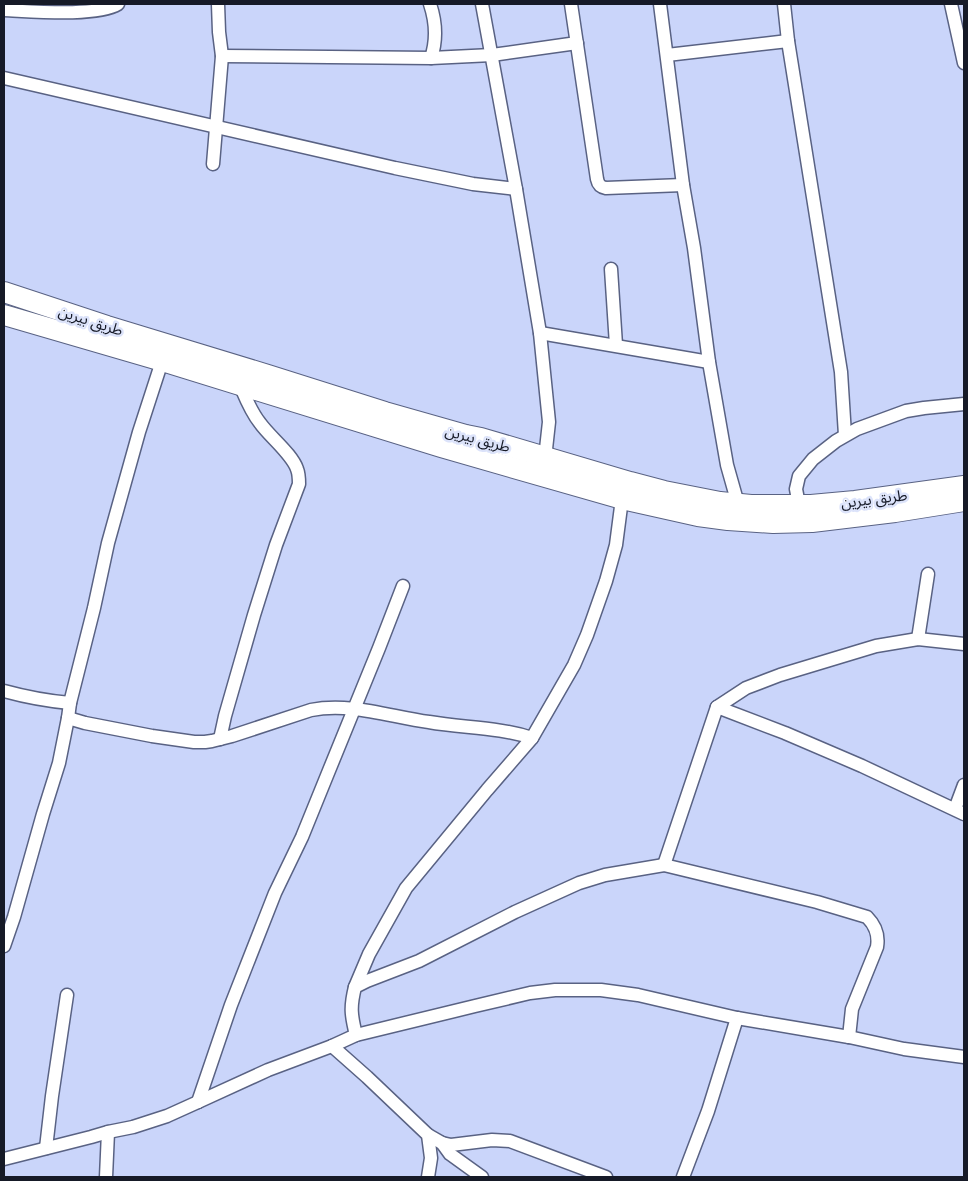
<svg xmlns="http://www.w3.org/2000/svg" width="968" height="1181" viewBox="0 0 968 1181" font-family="'Noto Sans','Noto Sans Arabic',sans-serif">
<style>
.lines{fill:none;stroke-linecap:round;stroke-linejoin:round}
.minor-casing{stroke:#596283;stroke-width:15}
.primary-casing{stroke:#596283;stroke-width:22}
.minor{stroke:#fff;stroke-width:12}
.primary{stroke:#fff;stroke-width:20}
.labels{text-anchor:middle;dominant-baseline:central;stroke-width:5;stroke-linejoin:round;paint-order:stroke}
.street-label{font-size:15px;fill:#161a27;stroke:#dce3fa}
</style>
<rect width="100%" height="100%" fill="#cad5fa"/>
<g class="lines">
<defs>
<g id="minor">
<path d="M430,4C436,22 437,40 431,58"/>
<polyline points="482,4 516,189 540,333 549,422 545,458"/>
<path d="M571,4L597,179C598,184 600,187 606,188L683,185"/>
<polyline points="660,4 683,185 694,248 709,362 727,465 738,504"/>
<polyline points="784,4 788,41 841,372 845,435"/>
<polyline points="951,4 964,63"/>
<path d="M4,10C30,11 97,17 118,4"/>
<polyline points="667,55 788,41"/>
<polyline points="222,56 431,58 492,55 577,43"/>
<polyline points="4,78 395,168 473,184 516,189"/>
<polyline points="213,164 222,56 219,32 218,4"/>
<polyline points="611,269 616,345"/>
<polyline points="540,333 709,362"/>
<polyline points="799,505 796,489 799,476 813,459 836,441 857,429 906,411 924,408 964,404"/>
<polyline points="918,639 928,574"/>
<path d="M4,691C26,697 47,701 70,703"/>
<polyline points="717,707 785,733 862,766 964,814"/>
<path d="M68,718L85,723L152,736L194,742H205L212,741L232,736L311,710C350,702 391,717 429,722C463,728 499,727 532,738"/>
<path d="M220,739L225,716L254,615L276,545L299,484C299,479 299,474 297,469C292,454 270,437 260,423C251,412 246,399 240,385"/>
<polyline points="955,809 964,785"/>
<polyline points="664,865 717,707 746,688 780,675 876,646 918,639 964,644"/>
<polyline points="4,946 14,917 43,814 59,763 68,718 70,703 94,608 108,543 139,432 164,355"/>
<polyline points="355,987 369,954 406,888 487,790 532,738 574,665 587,635 606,581 616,545 622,499"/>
<path d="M356,1035C351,1015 350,1007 355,987L367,981L419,961L515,912L579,883L605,875L664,865L817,902L867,917C876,926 879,935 877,947L852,1009L849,1037"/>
<polyline points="332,1046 367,1077 428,1135 431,1158 428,1177"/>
<polyline points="198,1102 231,1005 275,893 302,837 328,773 379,648 403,586"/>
<polyline points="428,1135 442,1143 451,1145 492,1140 510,1141 606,1177"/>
<polyline points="442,1143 450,1154 482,1177"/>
<polyline points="46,1148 52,1096 67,995"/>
<polyline points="4,1159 91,1137 108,1132 133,1127 167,1116 198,1102 268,1070 332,1046 356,1035 475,1006 530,993 555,990 601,990 638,995 737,1018 849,1037 904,1049 964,1057"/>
<polyline points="106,1177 108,1132"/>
<polyline points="683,1177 708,1111 737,1018"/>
</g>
<g id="primary">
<polyline points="4,292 107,326 268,375 385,412 466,435 481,438 630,482 664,491 720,502 751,505 811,505 855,501 964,486"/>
<polyline points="4,315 162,361 441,447 622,499 698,516 728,520 773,523 812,522 895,512 964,501"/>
</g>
</defs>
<!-- minor casing -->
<use href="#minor" class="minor-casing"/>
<!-- primary casing -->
<use href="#primary" class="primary-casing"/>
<!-- minor -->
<use href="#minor" class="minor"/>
<!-- primary -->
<use href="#primary" class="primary"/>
</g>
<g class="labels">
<!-- street labels -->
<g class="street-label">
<text transform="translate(91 320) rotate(18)">طريق بيرين</text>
<text transform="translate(478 438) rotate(15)">طريق بيرين</text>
<text transform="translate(874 498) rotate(-7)">طريق بيرين</text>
</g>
</g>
<!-- border -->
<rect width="968" height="1181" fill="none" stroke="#161a27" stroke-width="10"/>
</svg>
